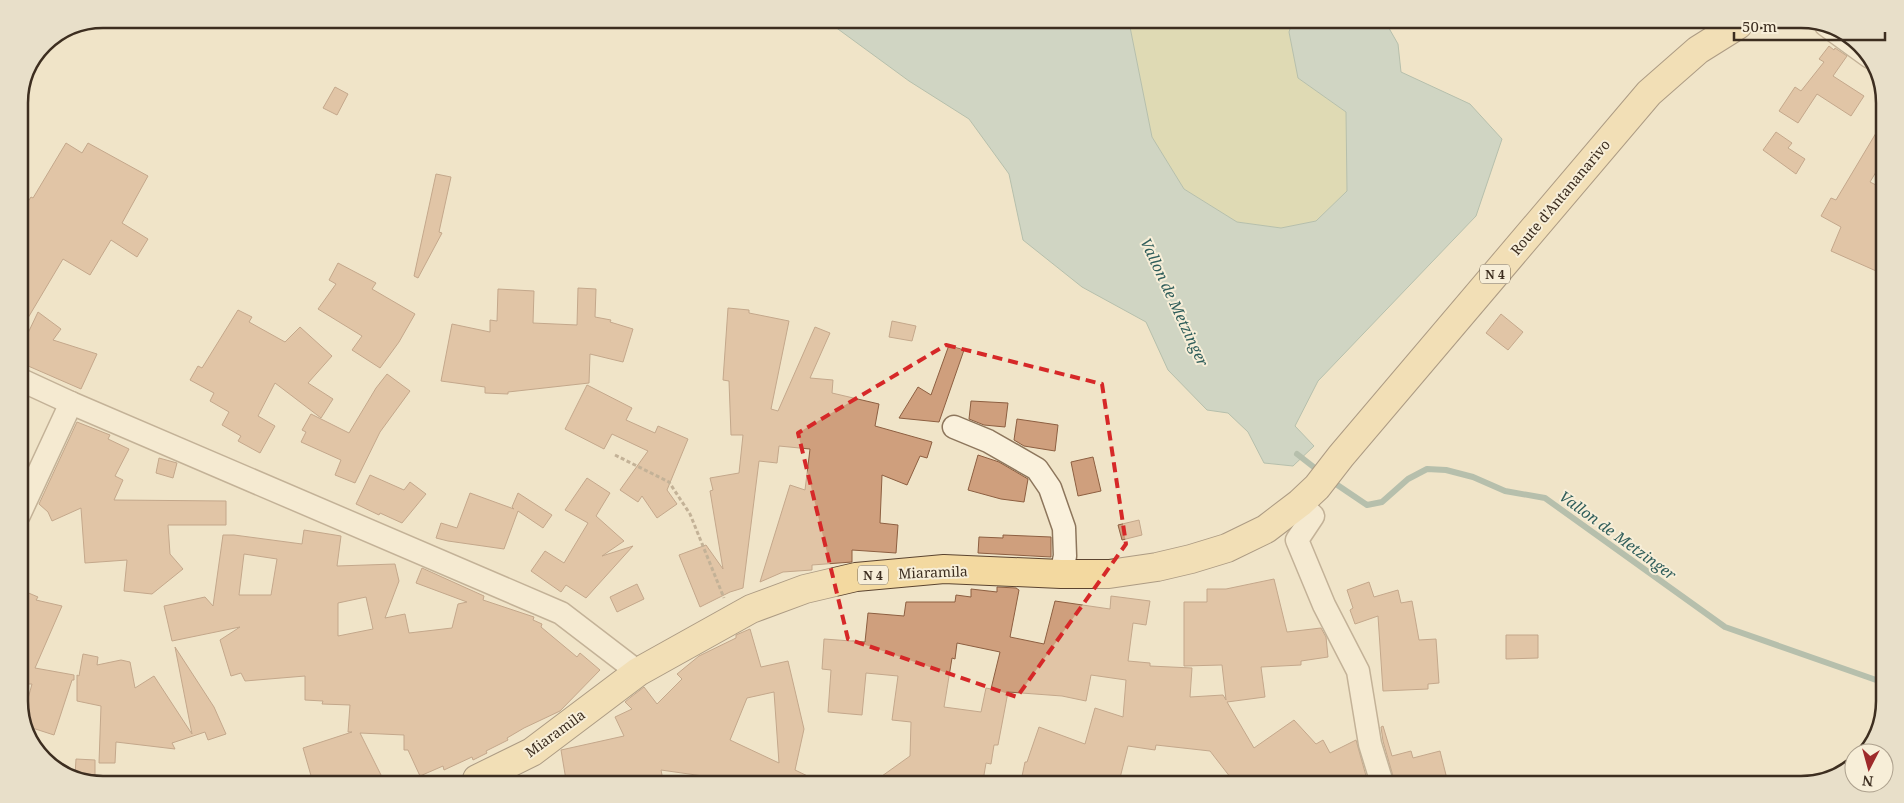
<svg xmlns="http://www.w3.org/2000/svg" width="1904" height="803" viewBox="0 0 1904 803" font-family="'Noto Serif',serif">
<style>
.green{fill:#c9cf9b}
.water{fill:#a9c4bc;stroke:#6f938a}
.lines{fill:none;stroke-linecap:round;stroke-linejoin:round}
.stream{stroke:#6f938a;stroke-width:6}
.building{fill:#cf9f7d;stroke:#8d5f41;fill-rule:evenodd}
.street-casing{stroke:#8d765c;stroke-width:25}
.primary-casing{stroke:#5b4430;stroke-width:30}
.path{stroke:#8d765c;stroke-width:3;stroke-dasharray:4 2.5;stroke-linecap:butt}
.street{stroke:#faf1dc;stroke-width:22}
.primary{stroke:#f3d9a0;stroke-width:28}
.marked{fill:none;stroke:#d62828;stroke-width:4;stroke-dasharray:10 6;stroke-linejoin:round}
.labels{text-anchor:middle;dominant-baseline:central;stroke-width:4;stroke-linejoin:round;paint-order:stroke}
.shield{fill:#f7eed8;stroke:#756857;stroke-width:1}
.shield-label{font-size:12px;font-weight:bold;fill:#3d2e20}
.street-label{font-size:14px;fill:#3d2e20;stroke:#f7eed8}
.water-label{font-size:15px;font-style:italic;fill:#2f5d5a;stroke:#f7eed8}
.rim{fill:none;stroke:#3d2e20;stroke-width:2.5}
</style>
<rect width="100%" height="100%" fill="#f0e4c8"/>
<!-- green -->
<polygon class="green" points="1129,22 1292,23 1289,32 1298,78 1346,112 1347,191 1316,221 1281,228 1237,222 1184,189 1152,137"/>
<!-- water -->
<polygon class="water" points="827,21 1129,22 1152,137 1184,189 1237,222 1281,228 1316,221 1347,191 1346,112 1298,78 1289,32 1292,23 1386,23 1398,44 1401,72 1470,104 1502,139 1476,216 1318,381 1295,426 1314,446 1293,466 1264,463 1248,432 1228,413 1207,410 1168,370 1146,322 1082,287 1023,240 1009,174 969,119 909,81"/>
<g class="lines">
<!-- stream -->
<g class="stream">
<polyline points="1297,454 1320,472"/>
<polyline points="1330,480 1367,505 1382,502 1408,479 1427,469 1446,470 1473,477 1505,491 1545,498 1725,627 1879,681"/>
</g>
</g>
<!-- building -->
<g class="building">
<polygon points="1829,46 1834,50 1835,48 1847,56 1833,76 1864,96 1851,116 1817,94 1798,123 1779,111 1795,87 1801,91 1824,62 1819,59"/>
<polygon points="335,87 348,94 337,115 323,108"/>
<polygon points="1885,118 1885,157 1870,182 1884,189 1883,274 1831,251 1841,227 1821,216 1831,198 1836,200"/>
<polygon points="1776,132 1792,143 1788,148 1805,159 1796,174 1763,150"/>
<polygon points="66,143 82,153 88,143 148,176 122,223 148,239 137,257 111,240 90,275 63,259 19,333 19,272 27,258 19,254 19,215 31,197 33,198"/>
<polygon points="436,174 451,177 439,232 442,233 418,278 414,276"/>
<polygon points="338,263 376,283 372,289 415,314 399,342 380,368 352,350 362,336 318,309 336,284 329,280"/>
<polygon points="578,288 596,289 595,317 611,320 610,322 633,329 623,362 590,354 589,383 508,392 508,394 485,393 485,387 441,381 452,324 490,332 490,320 497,321 498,289 534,291 533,323 577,325"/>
<polygon points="728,308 749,310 749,313 789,321 771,409 778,411 815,327 830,333 810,378 833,380 832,393 879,404 875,426 932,442 927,458 920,456 907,485 882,475 880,523 898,525 896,553 852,550 852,562 812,565 812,570 783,572 760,582 790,485 805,490 810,449 779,446 777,463 759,461 743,588 730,592 700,607 679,555 706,545 723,569 710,491 713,490 710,478 739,473 743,435 731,435 729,381 723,380"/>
<polygon points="238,310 252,317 249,322 285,342 300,327 332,356 308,383 333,399 321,418 275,383 258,416 275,426 260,453 238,441 241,436 222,425 229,412 210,401 214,393 190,380 198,366 202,368"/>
<polygon points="38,312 61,329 53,340 97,354 81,389 19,362 19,352"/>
<polygon points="1501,314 1523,332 1508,350 1486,333"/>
<polygon points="892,321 916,326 912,341 889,337"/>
<polygon points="949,345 964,350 939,422 899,418 918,387 931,395"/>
<polygon points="387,374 410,391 380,432 355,483 335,475 341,460 301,442 306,432 302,430 311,414 349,433 376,388"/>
<polygon points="587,385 632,408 626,420 655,433 658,426 688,439 667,490 677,504 657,518 642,496 638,502 620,490 648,451 612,434 604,449 565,429"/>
<polygon points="971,401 1008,403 1005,427 984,425 969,419"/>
<polygon points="1017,419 1058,425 1055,451 1024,446 1014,440"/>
<polygon points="77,422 110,435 108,439 129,449 115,476 123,480 114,500 226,501 226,525 168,525 170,554 183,569 152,594 124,591 127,560 85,563 81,508 52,521 48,512 39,504"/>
<polygon points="978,455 999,462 1028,479 1024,502 1001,499 968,490"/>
<polygon points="1093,457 1101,491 1078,496 1071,462"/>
<polygon points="19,458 29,462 19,484"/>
<polygon points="159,458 177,463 173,478 156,473"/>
<polygon points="370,475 404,490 410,482 426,494 402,523 380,513 379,515 356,504"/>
<polygon points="587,478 610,493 596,516 624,541 602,556 633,546 586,598 566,585 561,592 531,571 545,551 564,563 588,523 565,510"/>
<polygon points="470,493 514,509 512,507 518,493 552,515 543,528 518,511 504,549 448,541 436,538 441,523 457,528"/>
<polygon points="1139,520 1142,535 1122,540 1118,525"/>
<path d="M304,530L341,536L337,566L395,564L399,581L385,618L405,614L409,633L452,628L458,604L467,602L416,583L422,568L484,596L483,600L534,617L533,620L542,624L541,627L577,657L580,653L600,670L560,711L524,728L507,738L508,740L486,751L487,753L473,760L472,757L444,770L443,766L420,776L408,750H404V735L360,733L383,779H312L303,748L352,732H348L350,705L322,704L323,701L305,700V676L245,681L241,673L231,676L220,640L240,627L172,641L164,606L205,597L213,606L223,535H234L302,544ZM244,554L277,559L271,595H239ZM366,597L373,629L338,636V603Z"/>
<polygon points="1003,535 1051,537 1051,557 978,553 979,537 1003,538"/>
<path d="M1274,579L1287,632L1321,628L1326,637L1328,657L1301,661V665L1261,667L1265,697L1227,702L1254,748L1294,720L1316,744L1323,740L1330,753L1356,740L1368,783L1234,782L1210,751L1156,745L1155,750L1128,746L1119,782L1021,781L1025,762H1027L1039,727L1085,744L1095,708L1123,717L1126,680L1091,675L1086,701L1062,696L1008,692L998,745H994L991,764L986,763L983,781H875L910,756L911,722L892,720L898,676L866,673L862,715L828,712L831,670L822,669L824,639L865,642L868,613L904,616L906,602H955L956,595L971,597V589L997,592V587L1016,588L1019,590L1010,637L1044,644L1055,601L1110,609L1111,596L1150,601L1146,625L1133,623L1128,661L1150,663V666L1192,668L1190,697L1223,695L1226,700L1222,665L1184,666V602H1207V589H1226ZM957,643L1000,652L991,689L986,688L981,712L944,707L952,658L955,659Z"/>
<polygon points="1369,582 1374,597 1398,590 1401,603 1412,601 1419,640 1436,639 1439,683 1428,684 1428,689 1383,691 1378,616 1355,624 1350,610 1353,608 1347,590"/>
<polygon points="637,584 644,599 617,612 610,597"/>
<polygon points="19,589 38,597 36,600 62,606 35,668 74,675 74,680 72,680 54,735 26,726 23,717 32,684 28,684 19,705"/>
<path d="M750,629L761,667L788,661L804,729L795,770L818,781L713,780L703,776L661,770L663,780H566L561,750L624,736L615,717L632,709L625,702L631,697L644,687L657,704L682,679L677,674L699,656L736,638V635ZM774,692L779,763L730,740L747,698Z"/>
<polygon points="1506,635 1538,635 1538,658 1506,659"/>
<polygon points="175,647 214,707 226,734 208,740 205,732 172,743 175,749 116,742 115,763 99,763 101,706 77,701 77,675 79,676 83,654 98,657 97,665 121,660 130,662 135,688 154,676 192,734"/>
<polygon points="1383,726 1392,756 1411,751 1413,758 1440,751 1448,783 1395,783 1383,741 1381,727"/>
<polygon points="76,759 95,760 95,775 75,775"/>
</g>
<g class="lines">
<defs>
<g id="street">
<polyline points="1826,25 1870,57"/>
<polyline points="19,379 71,403 561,613 638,672"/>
<polyline points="954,427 988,441 1037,469 1050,488 1064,528 1065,556 1061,574"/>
<polyline points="1300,503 1313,516 1297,540 1324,605 1358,671 1370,744 1382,783"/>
<polyline points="19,515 71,403"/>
</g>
<polyline id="primary" points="477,779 532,752 638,672 751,609 805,589 856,577 944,569 1061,574 1109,574 1157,567 1191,559 1227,548 1266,529 1300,503 1317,487 1341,456 1649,93 1698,50 1738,25"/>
</defs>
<!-- street casing -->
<use href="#street" class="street-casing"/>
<!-- primary casing -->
<use href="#primary" class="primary-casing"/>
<!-- path -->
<polyline class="path" points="615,455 669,482 690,514 724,598"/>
<!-- street -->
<use href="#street" class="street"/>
<!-- primary -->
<use href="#primary" class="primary"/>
</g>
<!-- marked area -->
<path d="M0 0H1904V803H0ZM946,345L1102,384L1126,544L1017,697L848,639L798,433Z" fill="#f0e4c8" fill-opacity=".55" fill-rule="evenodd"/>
<path class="marked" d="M946,345L1102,384L1126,544L1017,697L848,639L798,433Z"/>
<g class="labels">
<!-- shield labels -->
<g class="shield">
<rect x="1480" y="264.5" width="30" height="19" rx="4"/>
<rect x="858" y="565.5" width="30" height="19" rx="4"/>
</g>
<g class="shield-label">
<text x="1495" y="274">N 4</text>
<text x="873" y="575">N 4</text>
</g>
<!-- street labels -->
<g class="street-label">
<text transform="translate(1560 197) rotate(-50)">Route d'Antananarivo</text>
<text transform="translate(933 572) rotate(-2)">Miaramila</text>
<text transform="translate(555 733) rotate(-36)">Miaramila</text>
</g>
<!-- water labels -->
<g class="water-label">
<text transform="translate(1175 302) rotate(65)">Vallon de Metzinger</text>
<text transform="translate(1618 535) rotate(36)">Vallon de Metzinger</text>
</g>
</g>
<!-- crop -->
<path d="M0 0H1904V803H0ZM103 28H1801A75 75 0 0 1 1876 103V701A75 75 0 0 1 1801 776H103A75 75 0 0 1 28 701V103A75 75 0 0 1 103 28Z" fill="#e8dfc9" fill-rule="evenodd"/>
<path class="rim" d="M103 28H1801A75 75 0 0 1 1876 103V701A75 75 0 0 1 1801 776H103A75 75 0 0 1 28 701V103A75 75 0 0 1 103 28Z"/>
<!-- north arrow -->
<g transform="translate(1869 768) rotate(186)"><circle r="24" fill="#f7eed8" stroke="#ada18e"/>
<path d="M0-4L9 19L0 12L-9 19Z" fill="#9e2a2b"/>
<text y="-8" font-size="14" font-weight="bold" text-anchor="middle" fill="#3d2e20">N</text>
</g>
<!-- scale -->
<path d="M1734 32v8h151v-8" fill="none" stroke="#3d2e20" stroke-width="2.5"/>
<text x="1742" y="32" font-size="15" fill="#3d2e20" stroke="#f7eed8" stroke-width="4" paint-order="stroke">50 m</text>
</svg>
